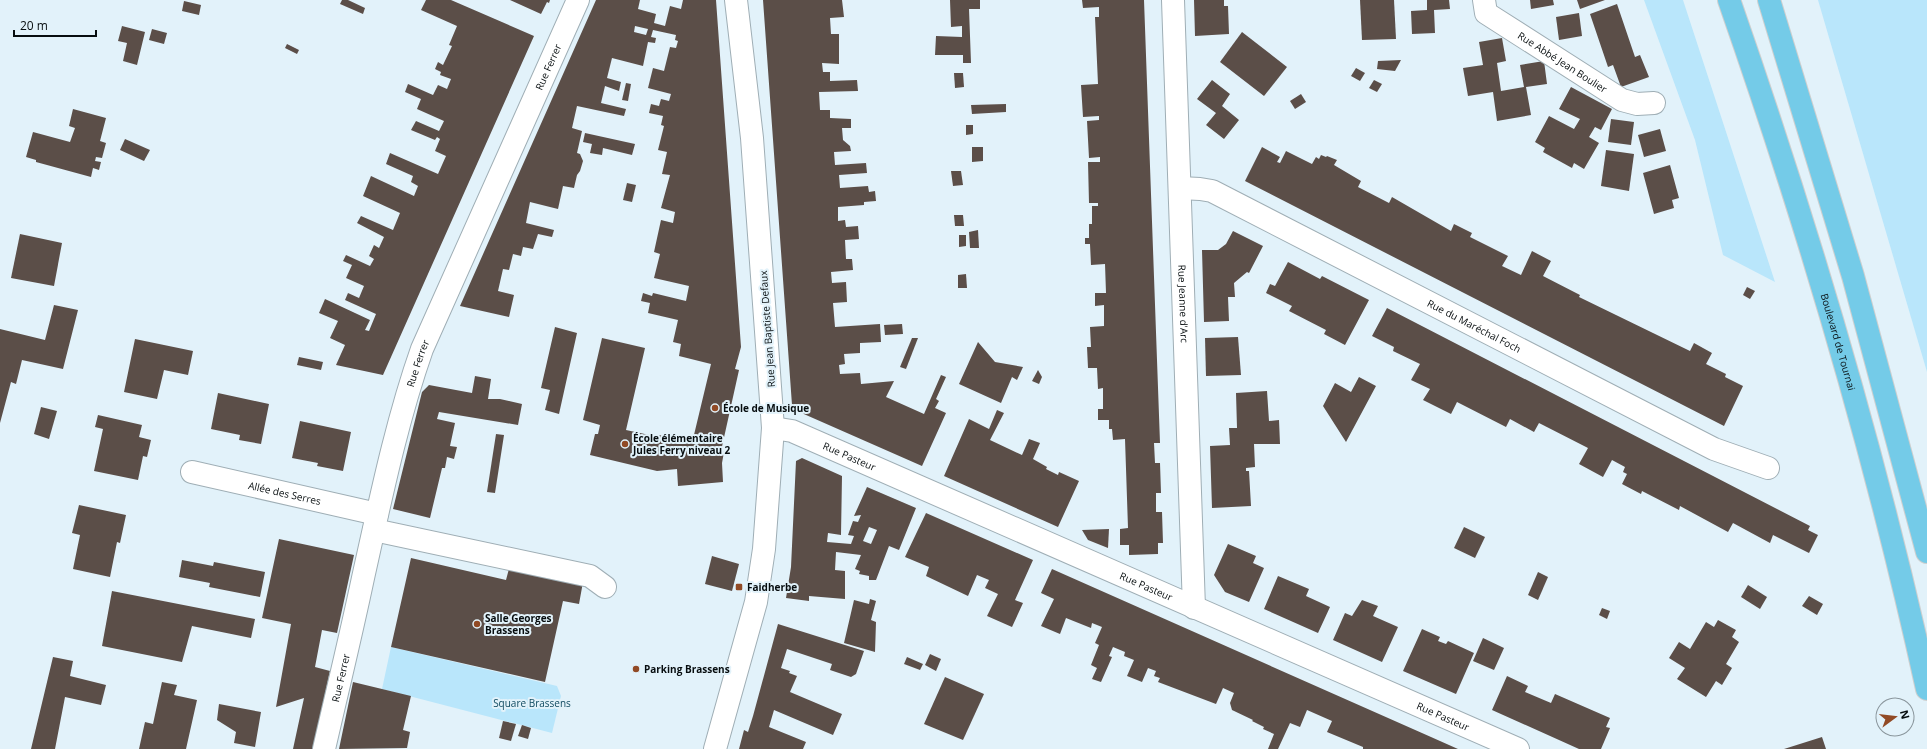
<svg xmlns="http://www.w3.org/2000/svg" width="1927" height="749" viewBox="0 0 1927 749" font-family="'Open Sans',sans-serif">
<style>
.green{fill:#b9e6fb}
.building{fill:#5b4e48;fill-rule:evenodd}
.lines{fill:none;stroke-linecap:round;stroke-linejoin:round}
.minor-casing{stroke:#9faeb5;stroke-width:24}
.major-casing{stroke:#cdcfcf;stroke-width:24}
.minor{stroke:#fff;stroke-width:22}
.major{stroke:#74cbe8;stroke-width:22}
.poi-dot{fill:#914a25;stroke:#e2f2fa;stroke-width:1.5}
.labels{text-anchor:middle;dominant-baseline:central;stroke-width:4;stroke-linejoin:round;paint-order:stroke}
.street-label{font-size:10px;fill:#070d0f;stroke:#e2f2fa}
.poi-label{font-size:10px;font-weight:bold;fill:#070d0f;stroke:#e2f2fa;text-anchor:start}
.park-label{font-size:10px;fill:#104a60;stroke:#e2f2fa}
</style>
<rect width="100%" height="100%" fill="#e2f2fa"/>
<!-- green -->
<g class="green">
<polygon points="1644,0 1683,0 1775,282 1723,255 1695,140"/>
<polygon points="1818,0 1927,0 1927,372"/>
<polygon points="391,647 557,686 561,696 552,733 382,689"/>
</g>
<!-- building -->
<g class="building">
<polygon points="342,0 348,0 365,8 363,14 340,4"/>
<polygon points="426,0 451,0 534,36 383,375 336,365 345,345 330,338 338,321 319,313 325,299 370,320 365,330 369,331 376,314 345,300 348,293 359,298 364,286 346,278 352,265 343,261 346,255 370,266 374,259 369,256 374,245 379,248 384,237 357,223 361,216 393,230 400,213 363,196 371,176 414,196 418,186 411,182 413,176 386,164 390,153 438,174 446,156 435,151 440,139 437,137 435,140 411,130 416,121 439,131 444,121 417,109 421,99 405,92 408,84 433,95 438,85 447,89 451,79 440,75 441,72 435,69 438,62 443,65 452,46 449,45 457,26 421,10"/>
<polygon points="510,0 550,0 549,3 547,2 541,14"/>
<path d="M596,0H640L638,9L656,14L654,23L665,26L670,6L681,9L683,0H716L741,347L735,369L739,370L721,451L724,452L722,463L723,482L678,486L677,469L657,471L590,455L595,434H598L600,425L583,420L602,338L645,348L626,430L654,436L674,434L675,441L693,439L711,364L679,356L681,344L673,342L678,320L648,313L650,303L641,301L643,293L652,296L653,293L686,301L689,286L654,278L660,254L654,252L661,220L673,223L675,212L661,208L670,175L662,174L667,152L658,150L664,126L661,125L663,116L649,113L651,104L659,106L661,99L669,101L671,94L648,88L653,68L664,71L670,47L676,48L678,41L675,40L676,35L653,30L651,37L656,38L655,43L648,42L643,66L612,58L607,78L621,82L619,91L605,86L601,103L626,109L624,116L577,106L572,128L582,131L577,153L580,154L583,161L580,171L577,175L574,188L563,186L558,209L530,202L526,223L554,230L552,237L538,234L533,249L523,247L521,256L513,254L509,270L503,269L498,291L514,295L509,317L460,306ZM635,26L648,29L646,35L634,32Z"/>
<polygon points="763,0 842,0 844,17 830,18 831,34 839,34 839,64 822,63 823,72 830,72 830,81 857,80 858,91 819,92 820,110 830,110 830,118 851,119 851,128 842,128 843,140 850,146 851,151 834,152 835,165 866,163 867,173 839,175 840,188 868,186 869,192 875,191 876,201 864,202 864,205 838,207 838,221 845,220 846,227 858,226 859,239 845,240 846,259 852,259 853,270 831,272 832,283 846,282 847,302 833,303 835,327 880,324 881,342 860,343 860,353 844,354 845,364 839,365 840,374 860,373 861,384 894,381 886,397 924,414 941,375 946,377 936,399 939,401 935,408 946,413 922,466 797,411 792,405"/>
<polygon points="950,0 980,0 980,9 969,9 971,63 963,63 963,55 935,55 936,36 962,37 962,26 951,27"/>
<polygon points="1082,0 1144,0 1160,443 1154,443 1155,463 1160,463 1161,493 1156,493 1156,512 1162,512 1163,543 1158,543 1158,554 1129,555 1129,545 1120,545 1120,529 1128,528 1125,439 1113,440 1112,429 1109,429 1109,420 1098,420 1098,409 1103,409 1103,388 1098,389 1097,368 1088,368 1087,347 1091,347 1090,327 1104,326 1104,305 1095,306 1095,293 1106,293 1105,264 1091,265 1090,244 1085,244 1085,238 1089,238 1089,224 1092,224 1092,206 1098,206 1098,203 1089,203 1088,162 1100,162 1100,157 1089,158 1087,121 1099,120 1099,116 1083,117 1081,85 1098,84 1095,17 1099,17 1099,7 1083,8"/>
<polygon points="1194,0 1224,0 1224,6 1228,6 1229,34 1195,36"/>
<polygon points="1360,0 1394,0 1396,39 1362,40"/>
<polygon points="1427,0 1449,0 1450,9 1434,10 1435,33 1412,34 1411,11 1427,10"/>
<polygon points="1530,0 1553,0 1554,5 1531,9"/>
<polygon points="1577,0 1605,0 1580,9"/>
<polygon points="184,1 201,5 199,15 182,11"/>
<polygon points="1617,4 1635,57 1640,55 1649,77 1621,87 1613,65 1608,67 1590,14"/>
<polygon points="1579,13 1582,36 1559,40 1556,17"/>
<polygon points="122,26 145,32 137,65 123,61 127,43 118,41"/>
<polygon points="152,29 167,33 164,44 149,40"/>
<polygon points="1242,32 1287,67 1264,96 1220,62"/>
<polygon points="1502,38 1506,61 1497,63 1501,91 1524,87 1520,65 1544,61 1547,84 1526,87 1531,115 1497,121 1493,92 1468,96 1463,68 1483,65 1479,42"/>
<polygon points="287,44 299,50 297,54 285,48"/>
<polygon points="1401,60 1395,71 1377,69 1378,61"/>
<polygon points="1356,68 1365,73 1360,81 1351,76"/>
<polygon points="954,73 963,73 964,87 955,88"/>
<polygon points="1212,80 1230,94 1222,106 1239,120 1224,139 1206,125 1216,113 1197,99"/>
<polygon points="1374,80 1382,84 1377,92 1369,88"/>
<polygon points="626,83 631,84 628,101 622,100"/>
<polygon points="1571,87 1612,109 1601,130 1595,127 1589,137 1599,143 1584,169 1574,163 1572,168 1543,152 1545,148 1535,142 1549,116 1574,129 1580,119 1559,109"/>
<polygon points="1301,94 1306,102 1295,109 1290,101"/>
<polygon points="1006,104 1006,112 972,114 971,105"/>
<polygon points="73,109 106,118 100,141 106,143 102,158 96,157 95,161 101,162 99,170 93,168 91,177 36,162 36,160 26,157 33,132 70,142 75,128 69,126"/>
<polygon points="1611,119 1634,122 1631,145 1608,142"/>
<polygon points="966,125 973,125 973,134 966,135"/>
<polygon points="1660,129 1666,151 1644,157 1638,135"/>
<polygon points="585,133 635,144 632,155 603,148 602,155 590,153 592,144 583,142"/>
<polygon points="125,139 150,150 144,161 120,150"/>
<polygon points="972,147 983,147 983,161 972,162"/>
<polygon points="1262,147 1280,157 1277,162 1280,163 1286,151 1312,164 1316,157 1319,159 1321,155 1326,157 1327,156 1337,160 1334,165 1361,181 1358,187 1389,203 1392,197 1451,231 1454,224 1472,233 1470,237 1508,256 1502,266 1521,275 1532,251 1551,261 1543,276 1580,295 1579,297 1690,351 1694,343 1712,353 1706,364 1726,374 1725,377 1743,386 1724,426 1245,181"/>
<polygon points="1606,150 1634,154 1629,191 1601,186"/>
<polygon points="1670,165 1679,198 1672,200 1674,208 1654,214 1643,173"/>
<polygon points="951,171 961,171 963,185 953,186"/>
<polygon points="627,183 636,185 632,202 623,200"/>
<polygon points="954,215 963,215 964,226 955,226"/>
<polygon points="978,230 979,248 970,248 969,232"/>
<polygon points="1233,231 1263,246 1249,273 1247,272 1234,283 1235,297 1228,297 1229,321 1204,322 1202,250 1218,250 1226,244"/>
<polygon points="20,234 62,243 54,286 11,278"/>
<polygon points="959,235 966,235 966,246 959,247"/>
<polygon points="1288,262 1320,279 1322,276 1369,300 1345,345 1324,334 1326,330 1289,311 1292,306 1266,293 1270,284 1275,286"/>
<polygon points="966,274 967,288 958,288 958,275"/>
<polygon points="1747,287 1755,291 1750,299 1743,295"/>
<polygon points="54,305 78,310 63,369 22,360 16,384 11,382 0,423 0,329 45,340"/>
<polygon points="1387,308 1810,526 1808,530 1818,535 1809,553 1773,535 1770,543 1733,523 1728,532 1680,506 1679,510 1642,491 1641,494 1622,484 1627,474 1623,472 1625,467 1612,460 1603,477 1579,464 1588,448 1539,423 1534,432 1510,419 1506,427 1457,402 1451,414 1423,400 1430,389 1411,380 1420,364 1393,351 1394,347 1372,336"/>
<polygon points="902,324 903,334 885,335 884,325"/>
<polygon points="555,327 577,333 559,414 545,410 550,390 541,388"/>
<polygon points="1238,337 1241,375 1206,376 1205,338"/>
<polygon points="912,338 918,338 906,369 900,367"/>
<polygon points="135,339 193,351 188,375 164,370 157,399 124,392"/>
<polygon points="978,342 995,362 1023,367 1017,380 1012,377 1001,403 959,384"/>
<polygon points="299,357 323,362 321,370 297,365"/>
<polygon points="1038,370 1042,377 1039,384 1032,381"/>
<polygon points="475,376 491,379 488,399 500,399 522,404 518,425 439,412 437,419 455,423 450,446 457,447 454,459 447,457 445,468 442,468 430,518 393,509 422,392 429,385 472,393"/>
<polygon points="1359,377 1376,386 1346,442 1323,406 1335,383 1351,392"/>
<polygon points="1267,391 1269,421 1279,420 1280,444 1254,444 1255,467 1246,468 1246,471 1249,471 1251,506 1212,508 1210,446 1230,445 1229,428 1237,428 1236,393"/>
<polygon points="218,393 269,404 261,444 239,440 240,435 211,429"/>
<polygon points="41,407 57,411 49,439 34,434"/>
<polygon points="997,410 1004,413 990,440 1022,455 1029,439 1040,443 1033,459 1047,467 1046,469 1058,475 1059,472 1079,481 1058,527 944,476 969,419 989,429"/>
<polygon points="98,415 142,425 139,437 151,440 147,457 143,456 138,480 94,471 103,429 95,427"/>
<polygon points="300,421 351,432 343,471 317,466 318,463 292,458"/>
<polygon points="496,434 504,435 495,493 487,492"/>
<path d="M802,458L842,476L841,535L828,533L827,542L851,544L854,536L848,535L853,521L858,522L861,515L854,516L867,487L916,508L899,550L889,546L876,580H869V576L859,574L860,571L855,569L861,555L836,552L835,570L845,571V599L809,596V601L786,598L791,567L796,461ZM869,527L877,530L871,544L863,541Z"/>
<polygon points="79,505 126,515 120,543 117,542 110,577 73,569 80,535 72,533"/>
<polygon points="926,513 1033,560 1015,600 1023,603 1012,627 987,616 998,594 985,588 989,580 977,575 968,596 926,576 929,567 905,557"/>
<polygon points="1464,527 1485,537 1475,558 1454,548"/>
<polygon points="1109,529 1108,548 1088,540 1082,530"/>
<polygon points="279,539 354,555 337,633 322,630 315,667 330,671 313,749 293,749 304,698 276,707 291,624 262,618"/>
<polygon points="1228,544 1256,556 1253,563 1264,568 1249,602 1225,592 1214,575"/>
<polygon points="712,556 739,564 732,591 705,584"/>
<polygon points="411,558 506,580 510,565 583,582 579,604 563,601 545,682 391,647"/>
<polygon points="182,560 213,566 214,562 265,572 260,597 209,587 210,583 179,577"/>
<polygon points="1052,569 1431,737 1458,749 1363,749 1363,747 1327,732 1332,721 1307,710 1300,727 1290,723 1278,749 1268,749 1274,734 1263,729 1264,727 1252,721 1253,720 1232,710 1230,703 1234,693 1223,688 1216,704 1158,682 1160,678 1154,676 1156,671 1148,668 1142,682 1127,676 1134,660 1124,656 1125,652 1113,647 1109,656 1112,657 1101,682 1092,679 1097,668 1091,665 1099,645 1095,643 1102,627 1092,623 1091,628 1066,618 1060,634 1041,626 1054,599 1041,593"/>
<polygon points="1538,572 1548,577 1538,600 1528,595"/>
<polygon points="1278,576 1309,589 1306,596 1330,607 1318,633 1264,609"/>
<polygon points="1748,585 1767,597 1760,609 1741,597"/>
<polygon points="112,591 255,619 251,638 192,626 182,662 102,646"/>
<polygon points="1809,596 1823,604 1817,615 1802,606"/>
<polygon points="870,599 876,601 871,620 876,622 875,652 844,643 854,600 869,604"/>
<polygon points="1362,600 1378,606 1373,616 1398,627 1382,662 1333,640 1345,613 1352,616"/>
<polygon points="1602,608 1610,611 1607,619 1599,615"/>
<polygon points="1718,620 1736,630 1732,637 1739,642 1726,664 1732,668 1722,685 1716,681 1706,697 1677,679 1685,668 1669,658 1679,642 1690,649 1706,622 1714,627"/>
<polygon points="778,624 864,651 856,674 851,677 830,670 832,664 787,649 781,668 790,671 789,673 797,676 790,692 842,714 833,735 774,710 769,727 806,742 803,749 739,749 744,730 748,732 753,716"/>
<polygon points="1422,629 1440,637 1438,641 1446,644 1448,641 1474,653 1456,694 1403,671"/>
<polygon points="1483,638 1504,648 1494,670 1473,661"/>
<polygon points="930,654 941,659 936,671 925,665"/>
<polygon points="53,657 73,661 70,676 106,685 101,705 65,697 55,749 31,749"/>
<polygon points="907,657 923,664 920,670 904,664"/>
<polygon points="1507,676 1528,686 1525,692 1551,703 1555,694 1610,718 1606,727 1610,728 1601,749 1579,749 1492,710"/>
<polygon points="945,677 984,694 963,740 924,724"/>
<polygon points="162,682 177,685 174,695 197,700 186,749 139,749 145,722 153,724"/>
<polygon points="353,682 411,696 403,730 410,732 407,748 339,749"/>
<polygon points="219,704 261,712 255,747 234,743 236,732 217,720"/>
<polygon points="503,721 516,724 511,741 499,738"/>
<polygon points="522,725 531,728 528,739 518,736"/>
<polygon points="1822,737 1826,749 1784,749"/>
</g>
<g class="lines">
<defs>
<g id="minor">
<path id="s1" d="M1173,0L1194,608"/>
<path id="s2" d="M1484,0L1486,13L1622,100L1637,104L1654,103"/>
<path id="s3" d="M1180,188L1200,189L1212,191L1714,449L1768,468"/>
<path id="s4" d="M773,428L792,431L1518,749"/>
<path id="s5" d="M192,472L377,514"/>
<polyline points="374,530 590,576 605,587"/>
<path id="s6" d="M324,749C337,692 351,635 363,578C380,502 396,423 422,349L578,0"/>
<polyline points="715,749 756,602 764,549 773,428 752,138 736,0"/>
</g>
<g id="major">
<path id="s7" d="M1729,0C1808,226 1876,456 1927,689"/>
<polyline points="1769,0 1853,276 1927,552"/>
</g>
</defs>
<!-- minor casing -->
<use href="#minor" class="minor-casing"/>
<!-- major casing -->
<use href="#major" class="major-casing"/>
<!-- minor -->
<use href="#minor" class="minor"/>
<!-- major -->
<use href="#major" class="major"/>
</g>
<!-- markers -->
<g class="poi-dot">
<circle cx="715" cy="408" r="4"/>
<circle cx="625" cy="444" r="4"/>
<rect x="735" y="583" width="8" height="8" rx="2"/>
<circle cx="477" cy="624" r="4"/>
<circle cx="636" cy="669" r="4"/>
</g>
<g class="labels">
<!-- street labels -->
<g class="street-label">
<text stroke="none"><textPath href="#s2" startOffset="104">Rue Abbé Jean Boulier</textPath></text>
<text stroke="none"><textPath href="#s6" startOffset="721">Rue Ferrer</textPath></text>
<text stroke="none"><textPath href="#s1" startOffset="304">Rue Jeanne d'Arc</textPath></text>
<text stroke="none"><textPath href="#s3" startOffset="327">Rue du Maréchal Foch</textPath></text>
<text transform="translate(767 329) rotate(-94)">Rue Jean Baptiste Defaux</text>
<text stroke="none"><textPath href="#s7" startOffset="359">Boulevard de Tournai</textPath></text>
<text stroke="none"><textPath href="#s6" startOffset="397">Rue Ferrer</textPath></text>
<text stroke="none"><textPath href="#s4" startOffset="82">Rue Pasteur</textPath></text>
<text stroke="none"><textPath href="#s5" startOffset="95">Allée des Serres</textPath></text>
<text stroke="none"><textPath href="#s4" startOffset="406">Rue Pasteur</textPath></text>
<text stroke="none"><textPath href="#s6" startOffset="73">Rue Ferrer</textPath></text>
<text stroke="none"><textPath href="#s4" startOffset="730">Rue Pasteur</textPath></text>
</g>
<!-- poi labels -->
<g class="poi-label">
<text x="723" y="408">École de Musique</text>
<text x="633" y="438">École élémentaire<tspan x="633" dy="12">Jules Ferry niveau 2</tspan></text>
<text x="747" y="587">Faidherbe</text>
<text x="485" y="618">Salle Georges<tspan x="485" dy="12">Brassens</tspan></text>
<text x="644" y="669">Parking Brassens</text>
</g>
<!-- park labels -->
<g class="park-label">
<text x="532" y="703">Square Brassens</text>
</g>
</g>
<!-- north arrow -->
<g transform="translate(1895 717) rotate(75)"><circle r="19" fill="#e2f2fa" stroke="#8a969c"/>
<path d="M0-3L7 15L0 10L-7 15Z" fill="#914a25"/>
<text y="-6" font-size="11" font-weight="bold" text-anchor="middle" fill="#070d0f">N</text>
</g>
<!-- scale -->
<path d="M14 30v6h82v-6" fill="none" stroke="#070d0f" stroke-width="2"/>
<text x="20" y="30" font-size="12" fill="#070d0f" stroke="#e2f2fa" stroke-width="3" paint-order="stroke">20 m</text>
</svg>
